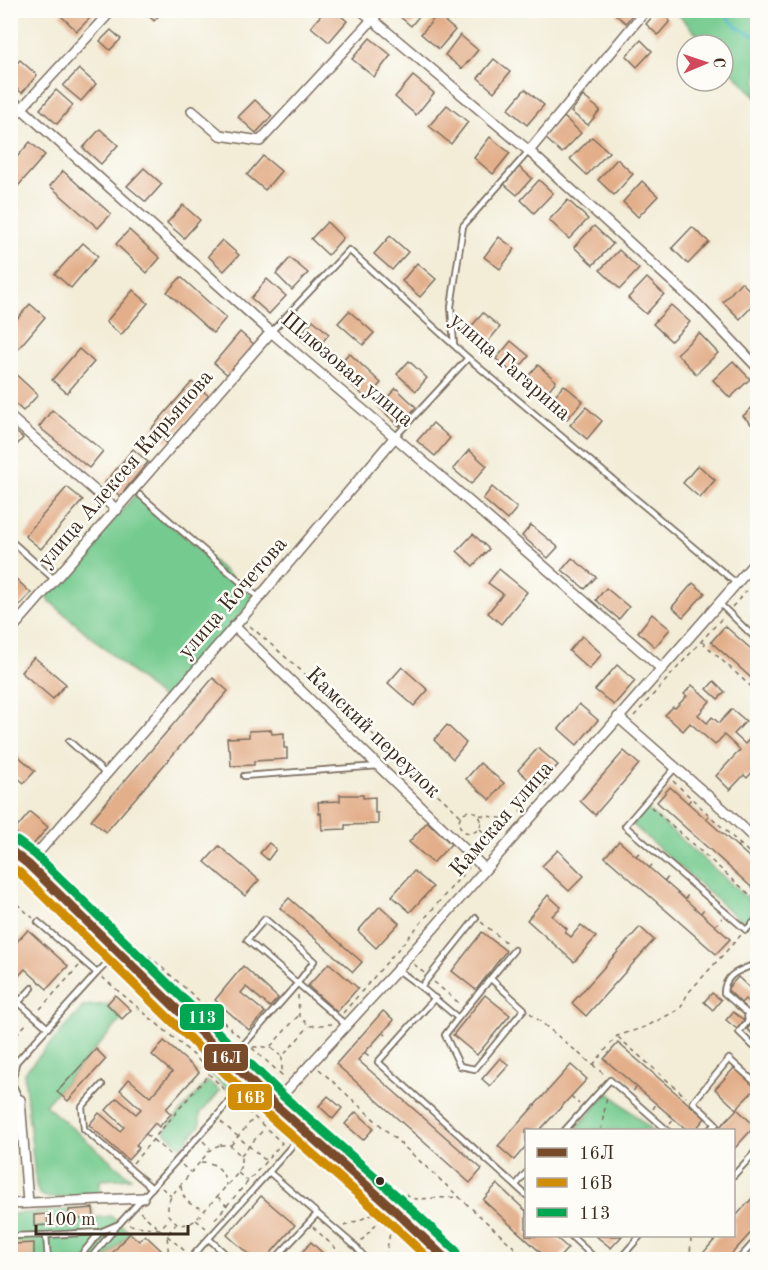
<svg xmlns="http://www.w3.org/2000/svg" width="768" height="1270" viewBox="0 0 768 1270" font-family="'Old Standard TT',serif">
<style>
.green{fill:#75cb8f;stroke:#587a56;stroke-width:1.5}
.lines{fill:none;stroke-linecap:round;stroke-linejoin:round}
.stream{stroke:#4ab7c5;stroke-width:3}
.building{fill:#e3af8a}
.lane-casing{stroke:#7b6e5f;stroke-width:8}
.street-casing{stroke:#7b6e5f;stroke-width:12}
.secondary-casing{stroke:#7b6e5f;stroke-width:16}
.path{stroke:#7b6e5f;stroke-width:1.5;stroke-dasharray:4.5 4.5;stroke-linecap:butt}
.lane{stroke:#fff;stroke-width:4.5}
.street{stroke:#fff;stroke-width:9}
.secondary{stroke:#fff;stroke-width:14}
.bus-1-casing{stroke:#fdfcf7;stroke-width:14}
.bus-2-casing{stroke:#fdfcf7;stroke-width:14}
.bus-3-casing{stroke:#fdfcf7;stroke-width:14}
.bus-1{stroke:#7a4b2a;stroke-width:9}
.bus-2{stroke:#d18d06;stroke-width:9}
.bus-3{stroke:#00a651;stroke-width:9}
.bus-dot{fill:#3b2a1e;stroke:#fdfcf7;stroke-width:2}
.labels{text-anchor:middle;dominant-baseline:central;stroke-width:5;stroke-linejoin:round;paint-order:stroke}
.street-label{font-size:22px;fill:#3b2a1e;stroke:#fdfcf7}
.line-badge{stroke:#fdfcf7;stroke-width:2}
.badge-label{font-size:16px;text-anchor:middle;font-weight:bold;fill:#fff}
</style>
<rect width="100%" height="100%" fill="#fdfcf7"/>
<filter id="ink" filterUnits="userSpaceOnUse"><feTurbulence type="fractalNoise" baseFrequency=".0167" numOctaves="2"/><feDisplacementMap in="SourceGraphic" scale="12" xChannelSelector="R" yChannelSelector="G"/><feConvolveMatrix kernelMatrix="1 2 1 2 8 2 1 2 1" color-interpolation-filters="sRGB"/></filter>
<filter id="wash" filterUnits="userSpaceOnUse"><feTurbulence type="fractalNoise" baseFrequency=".008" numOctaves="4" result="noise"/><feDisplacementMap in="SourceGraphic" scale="24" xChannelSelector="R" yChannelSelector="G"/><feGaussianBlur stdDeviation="1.35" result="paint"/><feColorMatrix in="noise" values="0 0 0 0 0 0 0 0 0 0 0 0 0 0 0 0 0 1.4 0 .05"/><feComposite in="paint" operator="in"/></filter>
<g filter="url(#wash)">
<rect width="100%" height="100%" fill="#f3edd8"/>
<!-- green -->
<g class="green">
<polygon points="675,11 757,11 757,98 723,62 723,45 707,45"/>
<polygon points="136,494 255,598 165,701 46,598"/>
<polygon points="646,808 757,907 757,911 745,925 632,824"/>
<polygon points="107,1004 122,1019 45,1105 131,1178 100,1180 100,1196 48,1198 39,1194 36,1185 24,1073 84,1006"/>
<path d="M206,1051L236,1078L237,1086L231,1091L228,1090C215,1077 204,1072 206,1051Z"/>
<polygon points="208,1081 220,1091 200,1114 200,1125 181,1147 164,1131"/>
<polygon points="608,1092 652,1130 575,1130"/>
<polygon points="93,1208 94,1218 111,1216 130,1233 106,1259 11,1260 11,1214"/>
</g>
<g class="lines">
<!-- stream -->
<polyline class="stream" points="721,10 737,27 758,38"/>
</g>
<g id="blocks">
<!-- building -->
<g class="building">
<polygon points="64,10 91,10 94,14 77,31 60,15"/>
<polygon points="143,10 164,10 154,21"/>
<polygon points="325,10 334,10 347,21 329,42 311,27"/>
<polygon points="392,10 424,10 411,26"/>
<polygon points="620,10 636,10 626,23 616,15"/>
<polygon points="658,10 670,21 658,35 646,24"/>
<polygon points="437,15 455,30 439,49 421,34"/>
<polygon points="111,30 121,39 110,50 100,41"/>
<polygon points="460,35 478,50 462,69 445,55"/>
<polygon points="370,38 391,55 374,77 352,59"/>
<polygon points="641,40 652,51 637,67 626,56"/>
<polygon points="494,59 510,72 494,92 478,78"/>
<polygon points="20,60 37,75 22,93 10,83 10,70"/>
<polygon points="79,69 96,84 81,101 63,86"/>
<polygon points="413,76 434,93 416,115 395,97"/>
<polygon points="525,89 544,105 527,125 508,109"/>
<polygon points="56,90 73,105 57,124 40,109"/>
<polygon points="583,96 600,110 588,125 571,112"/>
<polygon points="255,100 272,116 256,133 238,117"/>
<polygon points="447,105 468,122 451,144 429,126"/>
<polygon points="564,117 581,133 562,153 545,138"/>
<polygon points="100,129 118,145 101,164 83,148"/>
<polygon points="490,137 510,153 493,174 474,158"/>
<polygon points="592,137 609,152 587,175 570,159"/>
<polygon points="30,142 45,155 18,186 10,180 10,165"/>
<polygon points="263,156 281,171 265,190 247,175"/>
<polygon points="617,159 633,174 614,195 598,180"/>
<polygon points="519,167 532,178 517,195 504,184"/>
<polygon points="144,168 162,184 146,202 127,186"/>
<polygon points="63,171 111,214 98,228 50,186"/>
<polygon points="539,180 553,193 534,213 521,200"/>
<polygon points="642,181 658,196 638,217 623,202"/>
<polygon points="568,200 588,219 569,239 549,220"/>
<polygon points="183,205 200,220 184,238 167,223"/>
<polygon points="327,222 343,238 328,255 311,239"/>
<polygon points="594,226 613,244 593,265 574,247"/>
<polygon points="692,227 709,242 688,264 672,248"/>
<polygon points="129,230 160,258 147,273 116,244"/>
<polygon points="390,236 408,252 392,270 374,254"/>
<polygon points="499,237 515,249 500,269 484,257"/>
<polygon points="222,240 239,255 224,271 208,256"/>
<polygon points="83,243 98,256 71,288 55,274"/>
<polygon points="619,250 639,269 620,289 600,270"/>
<polygon points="290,258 308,273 292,290 276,274"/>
<polygon points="417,263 436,279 420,297 402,281"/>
<polygon points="181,277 226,318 213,333 167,292"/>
<polygon points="647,278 664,294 646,314 628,298"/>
<polygon points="267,279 286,296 269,314 251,298"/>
<polygon points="741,282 758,298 758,300 740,319 723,302"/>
<polygon points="133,290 148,303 121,335 106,322"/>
<polygon points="30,304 45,317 18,349 10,343 10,327"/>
<polygon points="671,305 690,322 671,341 653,324"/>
<polygon points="349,311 374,333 363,345 338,323"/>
<polygon points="483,313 500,327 486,344 469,329"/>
<polygon points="313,320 329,334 315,351 298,337"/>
<polygon points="240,332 256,346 230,377 214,363"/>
<polygon points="699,333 718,353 696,374 677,354"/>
<polygon points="511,341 529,356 514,374 496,359"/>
<polygon points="79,349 94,362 67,393 52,380"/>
<polygon points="349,353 381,383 367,399 335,369"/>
<polygon points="409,361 427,378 416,391 397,374"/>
<polygon points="733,361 750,379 730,398 713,380"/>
<polygon points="538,365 556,381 541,399 522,383"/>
<polygon points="10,369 38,395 23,411 10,399"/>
<polygon points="192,382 209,396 167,443 151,429"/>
<polygon points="564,385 583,401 567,419 548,403"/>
<polygon points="396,388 416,407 399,426 379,407"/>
<polygon points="758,402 758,431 743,416"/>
<polygon points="586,407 602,421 587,439 570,425"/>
<polygon points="52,410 103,451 89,468 39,427"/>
<polygon points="433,423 450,438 435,456 417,441"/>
<polygon points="10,427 23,438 10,453"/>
<polygon points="133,449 148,462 120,496 105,483"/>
<polygon points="469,450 487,466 471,484 453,469"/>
<polygon points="698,465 715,480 700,498 683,483"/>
<polygon points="67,487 83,500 41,549 25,536"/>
<polygon points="492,487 517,508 507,520 483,499"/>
<polygon points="531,525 558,547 548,558 522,536"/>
<polygon points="473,534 489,549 473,566 457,551"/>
<polygon points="572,558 596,577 585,589 562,570"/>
<polygon points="499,569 527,592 501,624 488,613 503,594 488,583"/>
<polygon points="16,579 31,593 10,616 10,585"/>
<polygon points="693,583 705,593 683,617 672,607"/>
<polygon points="606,588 629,607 619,619 596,600"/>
<polygon points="652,614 670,629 655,647 638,632"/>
<polygon points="725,626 758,655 758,684 711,642"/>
<polygon points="582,636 602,654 589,669 569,651"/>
<polygon points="34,657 66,684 53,699 21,672"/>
<polygon points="617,665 635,681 614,705 595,690"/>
<polygon points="402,667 428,690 414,706 388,683"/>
<polygon points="213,678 228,691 106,832 91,820"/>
<polygon points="714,681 725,692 718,699 707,689"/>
<polygon points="692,685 710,701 698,715 707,723 712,717 719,723 732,709 746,721 734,734 745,744 758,730 758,766 747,778 744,775 730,790 716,776 740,750 724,735 715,745 690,723 683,731 665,715 673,707 675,708 687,696 684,694"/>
<polygon points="579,704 598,720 577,745 559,729"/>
<polygon points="447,725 466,743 453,759 434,740"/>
<polygon points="271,730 272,734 284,733 284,748 287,748 287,759 254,761 254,765 231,766 230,749 228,749 227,738 249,737 249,731"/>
<polygon points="538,748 558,765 537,787 518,770"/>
<polygon points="624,751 639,764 595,815 580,801"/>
<polygon points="14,752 35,771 24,783 10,771 10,756"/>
<polygon points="480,763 504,783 490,800 466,779"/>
<polygon points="670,787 758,865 758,893 657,802"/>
<polygon points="340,795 363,795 363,798 375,797 375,813 378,813 378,824 345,825 345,829 322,830 321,813 319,814 318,802 340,801"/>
<polygon points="30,812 48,827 32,846 14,831"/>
<polygon points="427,822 451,844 433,863 409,842"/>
<polygon points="619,841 730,939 716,954 605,857"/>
<polygon points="269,843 276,849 268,860 260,853"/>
<polygon points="219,846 259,880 245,896 205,862"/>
<polygon points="558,850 584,876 569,891 542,866"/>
<polygon points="414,871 433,887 410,912 392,896"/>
<polygon points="548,895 561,907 552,916 567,929 565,932 571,937 581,925 596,937 574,962 527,920"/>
<polygon points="289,898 362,962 353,972 280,908"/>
<polygon points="380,906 399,923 376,948 358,931"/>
<polygon points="640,927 654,940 586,1016 572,1003"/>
<polygon points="28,930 68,966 47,989 25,969 10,985 10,949"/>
<polygon points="482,932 506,951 476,990 452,971"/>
<polygon points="329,963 358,988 337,1012 308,986"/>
<polygon points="243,966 278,998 270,1007 246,987 241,993 265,1012 249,1030 215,1000"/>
<polygon points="738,977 753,991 757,987 753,982 758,977 758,1010 745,999 741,1003 727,989"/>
<polygon points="712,993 721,1000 713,1010 704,1002"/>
<polygon points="115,995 131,1010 122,1019 107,1004"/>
<polygon points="485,995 510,1015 477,1055 453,1035"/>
<polygon points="383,1011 394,1020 358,1060 482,1169 470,1183 336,1064"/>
<polygon points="733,1012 744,1020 737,1029 726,1020"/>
<polygon points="758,1018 758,1039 747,1029"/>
<polygon points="164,1041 199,1072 166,1109 171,1114 159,1127 155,1123 136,1145 139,1148 128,1160 89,1125 99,1113 120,1131 124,1127 106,1110 117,1098 136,1114 141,1109 120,1090 129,1079 150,1097 172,1072 152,1055"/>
<polygon points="618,1043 705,1118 695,1130 687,1130 604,1059"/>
<polygon points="96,1049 106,1059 68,1101 57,1092"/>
<polygon points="500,1058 509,1065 490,1086 482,1079"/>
<polygon points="571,1065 587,1079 540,1130 526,1130 526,1146 514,1160 498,1146"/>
<polygon points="735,1067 756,1088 736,1109 715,1089"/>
<polygon points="328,1096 342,1108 333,1119 319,1106"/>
<polygon points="737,1109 755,1126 734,1149 734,1130 717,1130"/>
<polygon points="356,1112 374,1128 363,1140 345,1124"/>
<polygon points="10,1113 15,1113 16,1133 10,1134"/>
<polygon points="497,1184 526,1211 526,1236 554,1236 568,1248 557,1260 549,1260 483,1200"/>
<polygon points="758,1192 758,1225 726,1260 697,1260 718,1236 734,1236 734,1218"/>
<polygon points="261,1196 295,1225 265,1260 255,1260 227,1235"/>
<polygon points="93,1208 94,1218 69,1220 69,1210"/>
<polygon points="47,1214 48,1225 34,1226 34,1215"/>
<polygon points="130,1233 139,1241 145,1235 161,1250 156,1256 159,1260 106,1260"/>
<polygon points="596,1236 622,1236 611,1248"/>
<polygon points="311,1242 330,1260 301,1260 298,1257"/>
<polygon points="34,1243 34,1260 15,1260 14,1244"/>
</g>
</g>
</g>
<g filter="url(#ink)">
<use href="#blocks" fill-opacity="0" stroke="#7b6e5f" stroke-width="1.5"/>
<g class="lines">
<defs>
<g id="lane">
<polyline points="271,332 349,250 468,358 736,583"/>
<polyline points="454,345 451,307 463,226 529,151"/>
<polyline points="395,437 468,358"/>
<polyline points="140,495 259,598"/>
<polyline points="10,540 55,580"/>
<polyline points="719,603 758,641"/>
<polyline points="69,741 106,774"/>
<polyline points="675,768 625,826 746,930 758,918"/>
<polyline points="244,776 379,766"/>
<polyline points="38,922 97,973 116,954"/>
<path d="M758,963C742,970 724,973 724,993L747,1013L748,1021L739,1032L753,1046L758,1045"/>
<polyline points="398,970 421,987 458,1018 445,1035 460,1066 475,1069 524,1009 491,979"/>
<polyline points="421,987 476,918"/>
<polyline points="435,998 378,1062 526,1195"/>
<polyline points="18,1002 48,1028"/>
<polyline points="10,1011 32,988"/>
<polyline points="458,1018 514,950"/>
<polyline points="231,1059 297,984 314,961 265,919 247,940 346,1025"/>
<polyline points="16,1063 12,1083 19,1098"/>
<polyline points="10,1069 97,973"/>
<polyline points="102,1085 82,1107 84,1129 152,1188"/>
<polyline points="565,1130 610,1080 667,1130"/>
<polyline points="709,1130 716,1124 693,1102 729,1059 758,1085"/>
<polyline points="303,1133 269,1172 356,1247 367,1260"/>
<polyline points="734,1175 758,1149"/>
<polyline points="516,1185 526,1173"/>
<polyline points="10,1236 46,1235"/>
<polyline points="571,1236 597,1260"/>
<polyline points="209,1239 232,1260"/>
<polyline points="48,1260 46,1235 100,1232 119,1224 216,1117 247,1081"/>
<polyline points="77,1260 100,1232"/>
<polyline points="89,1260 117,1226"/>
<polyline points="189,1260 269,1172"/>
<polyline points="274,1260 317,1214"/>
<polyline points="619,1260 640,1236"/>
<polyline points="738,1260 758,1238"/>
</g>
<g id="street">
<polyline points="361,10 529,151 698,305 758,368"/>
<polyline points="10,98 271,332 395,437 661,668"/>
<polyline points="192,111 220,135 260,141 381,10"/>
<polyline points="10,121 112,10"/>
<polyline points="529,151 646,10"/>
<polyline points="10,417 117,510"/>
<polyline points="234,626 484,868"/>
<polyline points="10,631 271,332"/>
<polyline points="618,717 733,818 758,842"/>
<polyline points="28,864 241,619 395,437"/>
<polyline points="10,1098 20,1100 28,1203"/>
<polyline points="274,1104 397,970 758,559"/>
<polyline points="10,1204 143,1198"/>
</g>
<polyline id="secondary" points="10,850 28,864 274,1104 391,1207 448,1260"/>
</defs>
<!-- lane casing -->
<use href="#lane" class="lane-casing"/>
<!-- street casing -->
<use href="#street" class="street-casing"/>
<!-- secondary casing -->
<use href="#secondary" class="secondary-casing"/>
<!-- path -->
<g class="path">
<polyline points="732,607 758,578"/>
<polyline points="250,626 361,723 461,816"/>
<polyline points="702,642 758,693"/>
<polyline points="757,655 758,654"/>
<polyline points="634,716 723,617"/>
<polyline points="673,781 758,861"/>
<polyline points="688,803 693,796"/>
<polyline points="651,807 758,902"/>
<circle cx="470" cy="822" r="11"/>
<polyline points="480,815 513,820"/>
<polyline points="706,819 712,813"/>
<polyline points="480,829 492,840"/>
<polyline points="10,834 17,839"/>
<polyline points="737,847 742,841"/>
<polyline points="483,852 547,783"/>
<polyline points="636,856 642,850"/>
<polyline points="649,868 655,862"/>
<polyline points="61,878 239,1036"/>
<polyline points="665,881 670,875"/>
<polyline points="10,898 33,918"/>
<polyline points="685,899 690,892"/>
<polyline points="701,913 706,906"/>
<polyline points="481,922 508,944"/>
<polyline points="715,926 722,918"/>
<polyline points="414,964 424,973"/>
<polyline points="102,977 196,1057 209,1074 227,1092"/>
<polyline points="434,982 460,1004"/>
<polyline points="298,995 299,1015 309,1026 332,1024"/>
<polyline points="40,1009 79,966"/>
<polyline points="343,1013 469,867"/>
<polyline points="530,1013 605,1075"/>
<polyline points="217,1031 223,1023"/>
<polyline points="383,1032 389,1038"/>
<polyline points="618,1037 686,1097"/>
<polyline points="10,1041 28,1022"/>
<polyline points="253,1047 270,1047 299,1015"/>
<polyline points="252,1048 282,1075 282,1057 309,1026"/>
<polyline points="271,1048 281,1056"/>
<polyline points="365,1053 372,1058"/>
<polyline points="593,1065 617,1036 645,1027 680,1009 688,993 741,935"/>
<polyline points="319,1069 528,1260"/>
<polyline points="633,1091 637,1087"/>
<polyline points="571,1096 579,1104"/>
<polyline points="653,1109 656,1104"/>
<polyline points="221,1122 265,1160"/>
<polyline points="670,1124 674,1119"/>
<polyline points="601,1130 607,1096"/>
<polyline points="146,1134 172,1156"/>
<polyline points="203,1141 210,1148"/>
<polygon points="220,1145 230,1145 241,1156 241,1165 238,1173 196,1220 189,1224 179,1225 168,1215 168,1205 171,1196 212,1148"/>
<polyline points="231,1145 253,1119"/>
<polyline points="241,1155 265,1128"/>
<path d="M201,1162C216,1162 225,1171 226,1186"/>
<polyline points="133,1163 208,1075"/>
<polyline points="182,1165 190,1172"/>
<polyline points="238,1173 248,1181"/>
<path d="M181,1186C182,1200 192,1208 205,1208"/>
<polyline points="162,1188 171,1196"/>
<polyline points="218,1197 227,1206"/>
<polyline points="399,1198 404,1193 415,1199 460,1197"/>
<polyline points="525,1210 526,1209"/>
<polyline points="140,1212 186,1252"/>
<polyline points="215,1219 282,1143 239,1103"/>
<polyline points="196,1220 206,1228"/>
<polyline points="129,1225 160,1229 170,1218"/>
<polyline points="344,1226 377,1213 391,1227 385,1260"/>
<polyline points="313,1227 348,1260"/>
<polyline points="361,1241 384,1215"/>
<polyline points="290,1255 295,1260"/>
<polyline points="169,1260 167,1235 177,1223"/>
<polyline points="690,1260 691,1236"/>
</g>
<!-- lane -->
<use href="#lane" class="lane"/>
<!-- street -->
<use href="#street" class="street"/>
<!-- secondary -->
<use href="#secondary" class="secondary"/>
<defs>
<polyline id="bus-1" points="10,850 28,864 274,1104 391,1207 447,1260"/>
<polyline id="bus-2" points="10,866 20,873 266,1113 383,1216 430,1260"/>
<polyline id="bus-3" points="17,841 36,855 282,1095 399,1198 456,1251"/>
</defs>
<!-- bus-1 casing -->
<use href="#bus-1" class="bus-1-casing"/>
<!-- bus-2 casing -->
<use href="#bus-2" class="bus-2-casing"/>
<!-- bus-3 casing -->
<use href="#bus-3" class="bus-3-casing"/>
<!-- bus-1 -->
<use href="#bus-1" class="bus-1"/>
<!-- bus-2 -->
<use href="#bus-2" class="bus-2"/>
<!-- bus-3 -->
<use href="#bus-3" class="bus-3"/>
</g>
</g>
<!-- markers -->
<circle class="bus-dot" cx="380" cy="1181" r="5"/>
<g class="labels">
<!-- street labels -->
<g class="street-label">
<text transform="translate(510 367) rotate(41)">улица Гагарина</text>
<text transform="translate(347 370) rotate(40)">Шлюзовая улица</text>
<text transform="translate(126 469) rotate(-49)">улица Алексея Кирьянова</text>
<text transform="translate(233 598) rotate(-49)">улица Кочетова</text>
<text transform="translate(373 733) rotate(44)">Камский переулок</text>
<text transform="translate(502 819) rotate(-49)">Камская улица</text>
</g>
</g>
<g class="line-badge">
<rect x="179" y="1003" width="46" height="28" rx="6" fill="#00a651"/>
<rect x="203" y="1043" width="46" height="29" rx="6" fill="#7a4b2a"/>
<rect x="227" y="1083" width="46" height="28" rx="6" fill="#d18d06"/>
</g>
<g class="badge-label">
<text x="202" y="1023">113</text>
<text x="226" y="1063">16Л</text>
<text x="250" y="1103">16В</text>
</g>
<!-- margin -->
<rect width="768" height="1270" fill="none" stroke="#fdfcf7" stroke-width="36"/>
<!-- legend -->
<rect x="525" y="1129" width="210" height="108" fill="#fdfcf7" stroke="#afa8a0" stroke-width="1.5"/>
<rect x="537" y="1148" width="30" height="9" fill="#7a4b2a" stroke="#afa8a0" stroke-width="1.5"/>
<text x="579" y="1159" font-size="18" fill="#3b2a1e">16Л</text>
<rect x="537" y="1178" width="30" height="9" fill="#d18d06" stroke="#afa8a0" stroke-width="1.5"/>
<text x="579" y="1189" font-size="18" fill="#3b2a1e">16В</text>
<rect x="537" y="1208" width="30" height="9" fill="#00a651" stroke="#afa8a0" stroke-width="1.5"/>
<text x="579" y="1219" font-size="18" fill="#3b2a1e">113</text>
<!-- north arrow -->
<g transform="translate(705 63) rotate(88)"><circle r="28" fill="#fdfcf7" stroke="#afa8a0" stroke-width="1.5"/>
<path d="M0-4.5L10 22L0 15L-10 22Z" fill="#d1495b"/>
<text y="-9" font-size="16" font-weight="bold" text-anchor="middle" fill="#3b2a1e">С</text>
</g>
<!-- scale -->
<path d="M36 1225v9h152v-9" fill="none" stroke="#3b2a1e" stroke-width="3"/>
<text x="45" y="1225" font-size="18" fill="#3b2a1e" stroke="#fdfcf7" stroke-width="4.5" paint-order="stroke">100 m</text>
</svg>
